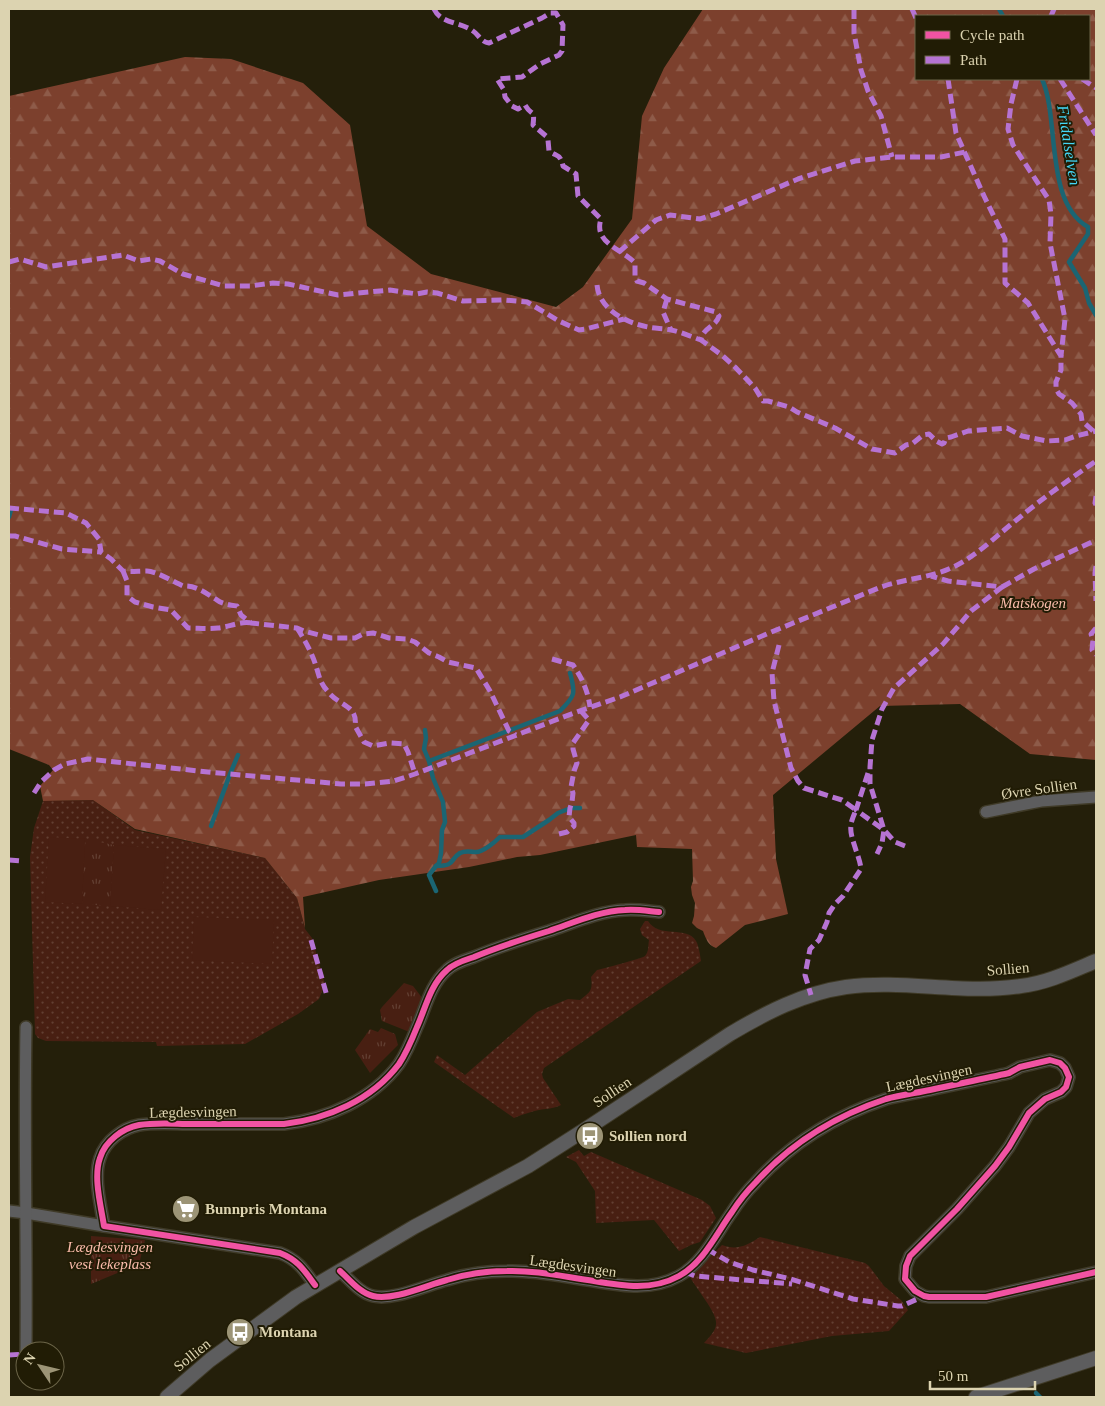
<svg xmlns="http://www.w3.org/2000/svg" width="1105" height="1406" viewBox="0 0 1105 1406" font-family="'Times New Roman',serif">
<style>
.grass{fill:url(#grass-dots)}
.forest{fill:url(#forest-firs);fill-rule:evenodd}
.park{fill:url(#park-tufts)}
.pitch{fill:#481f12}
.lines{fill:none;stroke-linecap:round;stroke-linejoin:round}
.stream{stroke:#1b6573;stroke-width:4.5}
.minor-casing{stroke:#3f3a27;stroke-width:14}
.tertiary-casing{stroke:#3f3a27;stroke-width:16}
.minor{stroke:#5d5d5e;stroke-width:11}
.tertiary{stroke:#5d5d5e;stroke-width:14}
.quiet{stroke:#b673d3;stroke-width:5;stroke-dasharray:10 5;stroke-linecap:butt}
.cycleway-casing{stroke:#211c05;stroke-width:9}
.cycleway{stroke:#f153a3;stroke-width:6}
.labels{text-anchor:middle;dominant-baseline:central;stroke-width:4;stroke-linejoin:round;paint-order:stroke}
.park-label{font-size:15px;font-style:italic;fill:#fbbcab;stroke:#211c05}
.street-label{font-size:15px;fill:#dcd3b0;stroke:#211c05}
.poi-label{font-size:15px;font-weight:bold;fill:#dcd3b0;stroke:#211c05;text-anchor:start}
.water-label{font-size:16px;font-style:italic;fill:#43d7f7;stroke:#211c05}
</style>
<defs>
<pattern id="grass-dots" width="8" height="8" patternUnits="userSpaceOnUse" patternTransform="scale(1.25)"><rect width="8" height="8" fill="#481f12"/><path d="M2 2h.1M6 6h.1" fill="none" stroke="#623f32" stroke-width="1.8" stroke-linecap="round"/></pattern>
<pattern id="forest-firs" width="22" height="20" patternUnits="userSpaceOnUse" patternTransform="scale(1.25)"><rect width="22" height="20" fill="#7c402d"/><path d="M5 1l3.5 6h-7zM16 11l3.5 6h-7z" fill="#8e5b49"/></pattern>
<pattern id="park-tufts" width="24" height="20" patternUnits="userSpaceOnUse" patternTransform="scale(1.25)"><rect width="24" height="20" fill="#481f12"/><path d="M3 7l-1-3M5 7V3M7 7l1-3M15 17l-1-3M17 17v-4M19 17l1-3" fill="none" stroke="#623f32"/></pattern>
</defs>
<rect width="100%" height="100%" fill="#241f0a"/>
<!-- grass -->
<g class="grass">
<polygon points="93,800 135,830 265,858 297,898 305,929 312,938 325,984 319,999 298,1014 245,1044 157,1046 156,1042 46,1041 38,1038 35,1034 30,857 34,828 43,801"/>
<path d="M645,921H648C659,939 687,925 696,941C699,946 700,955 701,961L544,1068L542,1074L543,1078L561,1105C555,1108 552,1108 546,1109C535,1110 524,1114 514,1118L434,1062L437,1055L465,1075L537,1012L568,999L580,1000C590,992 593,991 591,977L597,970C602,969 643,958 645,956C649,952 648,945 649,940L642,935L640,929Z"/>
<polygon points="579,1150 584,1156 591,1152 702,1200 710,1206 716,1218 700,1242 691,1245 679,1251 654,1220 596,1223 595,1191 576,1162 566,1157"/>
<path d="M760,1237L865,1263L869,1266L884,1286L901,1300L908,1310L889,1331L832,1336L746,1353L704,1343C709,1337 717,1330 716,1322C716,1312 696,1288 690,1277L722,1245C737,1251 748,1245 760,1237Z"/>
</g>
<!-- forest -->
<path class="forest" d="M703,9H1096V760L1030,754L960,704L880,706L773,795L776,859L788,914L745,925L716,948C708,945 706,939 703,931L697,928L692,923L694,916L695,903L692,895L691,887L693,881L692,849L637,847L636,835L540,855L517,857L469,867L379,880L303,897L305,928L297,898L265,858L135,829L93,800L43,801L40,786L53,770L49,765L9,749V96L185,57L231,59L303,83L350,125L367,226L431,274L556,307L583,287L632,219L642,116L664,68ZM916,16H1089V79H916Z"/>
<!-- park -->
<g class="park">
<polygon points="85,839 114,845 110,906 82,904"/>
<polygon points="404,983 413,986 423,999 410,1031 407,1031 382,1021 380,1010 382,1007"/>
<polygon points="381,1028 395,1034 398,1045 370,1073 355,1050 370,1029 378,1032"/>
<polygon points="91,1236 145,1240 139,1264 91,1284"/>
</g>
<!-- pitch -->
<g class="pitch">
<polygon points="49,837 85,839 82,904 45,902"/>
<polygon points="114,845 166,849 161,910 110,906"/>
<polygon points="194,917 274,920 272,964 192,960"/>
</g>
<g class="lines">
<!-- stream -->
<g class="stream">
<polyline points="999,9 1003,16"/>
<path d="M1042,79C1060,119 1044,202 1088,227V234L1069,262L1085,288L1089,303L1096,315"/>
<polyline points="9,517 11,510"/>
<polyline points="425,730 426,738 424,749 429,761 433,778 443,802 445,822 442,830 441,853 439,863 436,866"/>
<path d="M429,761L560,711C575,696 576,694 570,673"/>
<polyline points="211,826 230,774 238,755"/>
<path d="M436,891L429,875L436,866C456,866 449,860 460,853C466,850 471,852 476,852C483,852 495,842 500,837H523L549,820L558,813L571,808H580"/>
<polyline points="1036,1393 1040,1397"/>
</g>
<defs>
<g id="minor">
<polyline points="986,812 1041,801 1096,797"/>
<polyline points="9,1211 26,1213 104,1226"/>
<path d="M340,1271C350,1280 360,1293 373,1296C393,1301 427,1285 447,1280C466,1274 487,1271 507,1271C536,1270 565,1277 594,1281C623,1286 652,1291 679,1276C704,1262 716,1234 732,1212C739,1201 747,1191 756,1182C792,1142 835,1116 886,1099C900,1095 916,1093 930,1090C957,1084 983,1079 1009,1073L1020,1067L1050,1060L1060,1063L1065,1068L1069,1077L1066,1087L1061,1092L1045,1099L1029,1113L1009,1147L995,1166L957,1209L910,1256L906,1266L905,1279L915,1291L924,1296L929,1297H986L1096,1272"/>
<path d="M315,1285C304,1270 298,1260 280,1253L104,1226C101,1206 93,1177 100,1158C105,1141 123,1128 139,1125C157,1122 175,1124 193,1124C223,1124 254,1124 284,1124C327,1119 372,1100 399,1064C405,1055 413,1037 417,1027C426,1007 430,985 447,970C454,963 465,960 474,957C498,947 523,939 549,931C573,923 599,911 625,910C637,909 648,911 659,912"/>
<path d="M26,1351C27,1243 24,1135 26,1027"/>
</g>
<g id="tertiary">
<path d="M167,1397L210,1360L296,1297L414,1227L528,1166L586,1129L730,1034C765,1013 804,993 846,987C904,979 963,995 1021,986C1047,983 1072,971 1096,961"/>
<polyline points="976,1397 1096,1358"/>
</g>
</defs>
<!-- minor casing -->
<use href="#minor" class="minor-casing"/>
<!-- tertiary casing -->
<use href="#tertiary" class="tertiary-casing"/>
<!-- minor -->
<use href="#minor" class="minor"/>
<!-- tertiary -->
<use href="#tertiary" class="tertiary"/>
<!-- quiet -->
<g class="quiet">
<path d="M434,9C441,24 461,22 473,31C479,35 481,42 489,43L542,18L550,13H556L563,25L562,51L559,55L540,64L522,77L497,79L504,90L505,97L512,106L518,109L525,105C532,117 535,108 533,125L546,136L548,140L549,151C557,157 560,153 563,166L576,174L578,196L601,219C593,243 622,249 635,263V276L637,281L644,283L667,299L716,312L719,316C716,327 702,328 701,340L723,356L735,367L755,388L763,401H768L789,407L797,412L835,428L872,449L895,453L906,445L912,444L923,435L929,434L936,441L942,444L944,443L946,438L951,437L968,431L1007,428L1022,436L1047,441L1065,440L1076,436L1096,431"/>
<polyline points="854,9 854,33 861,70 868,91 881,116 892,157"/>
<polyline points="912,9 916,18"/>
<polyline points="1051,16 1054,9"/>
<polyline points="948,79 956,133 984,196 1005,239 1005,283 1028,303 1061,356 1061,370 1056,382 1056,389 1059,394 1072,403 1081,414 1082,421 1093,431"/>
<polyline points="1017,79 1011,104 1008,129 1013,145 1049,200 1051,214 1050,243 1065,319 1061,356"/>
<polyline points="1060,79 1096,135"/>
<polyline points="1082,79 1096,88"/>
<polyline points="619,252 656,220 670,215 700,219 716,214 798,179 855,161 892,157 941,157 965,152"/>
<polyline points="9,262 20,259 46,267 123,255 139,261 151,259 160,261 183,274 224,286 250,286 273,283 288,284 338,295 390,290 417,294 427,292 437,293 463,301 504,300 527,302 559,321 579,330 586,329 624,319"/>
<path d="M597,285C599,309 626,323 648,327C655,329 664,328 671,330C681,332 692,337 701,340"/>
<polyline points="667,299 663,312 671,330"/>
<polyline points="1096,496 1095,503 1096,505"/>
<path d="M9,508L66,513L86,523L99,539L101,552L111,559L123,571C131,572 138,571 147,571C156,571 174,582 183,586C196,585 207,594 217,600C222,604 230,605 237,606L241,615L251,623L297,628L304,631L331,638H355L363,634L373,633L389,638L407,639L415,642L429,653L439,657L448,662L476,668L490,691L509,731L516,735"/>
<polyline points="9,536 15,536 62,549 101,552"/>
<polyline points="1096,566 1095,573 1096,601"/>
<path d="M123,571L127,581V596L135,602L153,607L171,610L188,628C198,628 208,629 218,628C229,627 240,621 251,623"/>
<polyline points="1002,587 1034,569 1096,540"/>
<path d="M297,628C304,639 311,651 315,663C320,678 319,682 330,694C341,706 358,706 355,726L364,742L373,746L390,743L404,744L408,752L415,774"/>
<polyline points="1096,628 1091,634 1093,640 1092,650 1096,655"/>
<path d="M779,645L772,673L774,701L791,768L798,781L804,788L842,800L856,810C854,815 851,821 851,826C849,836 860,857 861,869L843,896L835,904L829,913L827,922L819,940L810,949L805,975L811,995"/>
<path d="M552,659L573,665C582,678 588,691 590,707"/>
<polyline points="868,773 856,810 884,830 882,843 877,854"/>
<path d="M34,793L41,782L54,770L65,764L88,759L208,772L341,784H365L394,781L415,774L574,713L620,697L769,633L881,587C904,579 929,578 951,568C976,557 997,535 1019,518C1044,497 1070,479 1096,461"/>
<polyline points="559,834 567,832 574,826 574,823 569,817 570,808 572,802 573,793 571,787 574,771 577,763 573,749 573,743 589,720 581,711"/>
<polyline points="905,846 895,842 884,830 870,784 870,767 872,740 882,709 894,688 943,644 971,611 1002,587 948,581 931,576"/>
<polyline points="9,860 22,861"/>
<polyline points="311,940 327,996"/>
<polyline points="707,1249 729,1262 753,1270 791,1279 853,1299 898,1306 902,1306 924,1296"/>
<polyline points="685,1272 695,1276 792,1284"/>
<polyline points="9,1355 25,1354"/>
</g>
<defs>
<g id="cycleway">
<path d="M340,1271C350,1280 360,1293 373,1296C393,1301 427,1285 447,1280C466,1274 487,1271 507,1271C536,1270 565,1277 594,1281C623,1286 652,1291 679,1276C704,1262 716,1234 732,1212C739,1201 747,1191 756,1182C792,1142 835,1116 886,1099C900,1095 916,1093 930,1090C957,1084 983,1079 1009,1073L1020,1067L1050,1060L1060,1063L1065,1068L1069,1077L1066,1087L1061,1092L1045,1099L1029,1113L1009,1147L995,1166L957,1209L910,1256L906,1266L905,1279L915,1291L924,1296L929,1297H986L1096,1272"/>
<path d="M315,1285C304,1270 298,1260 280,1253L104,1226C101,1206 93,1177 100,1158C105,1141 123,1128 139,1125C157,1122 175,1124 193,1124C223,1124 254,1124 284,1124C327,1119 372,1100 399,1064C405,1055 413,1037 417,1027C426,1007 430,985 447,970C454,963 465,960 474,957C498,947 523,939 549,931C573,923 599,911 625,910C637,909 648,911 659,912"/>
</g>
</defs>
<!-- cycleway casing -->
<use href="#cycleway" class="cycleway-casing"/>
<!-- cycleway -->
<use href="#cycleway" class="cycleway"/>
</g>
<!-- icons -->
<defs>
<symbol id="bus-disc" viewBox="-11 -11 22 22"><circle r="9.5" fill="#9c9476" stroke="#211c05"/><path d="M-5-6H5V4H4V6H2V4H-2V6H-4V4H-5ZM-3.5-4V0h7V-4ZM-3.5 1.2v1.5H-2V1.2ZM2 1.2v1.5H3.5V1.2Z" fill="#fff"/></symbol>
<symbol id="supermarket-disc" viewBox="-11 -11 22 22"><circle r="9.5" fill="#9c9476" stroke="#211c05"/><path d="M-6-5.5h2.5l.6 2H6L4.5 2H-2.5L-4.4-4H-6ZM-1.5 3.2a1.3 1.3 0 1 0 .1 0ZM3 3.2a1.3 1.3 0 1 0 .1 0Z" fill="#fff"/></symbol>
</defs>
<g fill-rule="evenodd">
<use href="#bus-disc" x="574" y="1120" width="32" height="32"/>
<use href="#supermarket-disc" x="170" y="1193" width="32" height="32"/>
<use href="#bus-disc" x="224" y="1316" width="32" height="32"/>
</g>
<g class="labels">
<!-- park labels -->
<g class="park-label">
<text x="1033" y="603">Matskogen</text>
<text x="110" y="1247">Lægdesvingen<tspan x="110" dy="17">vest lekeplass</tspan></text>
</g>
<!-- street labels -->
<g class="street-label">
<text transform="translate(1039 789) rotate(-8)">Øvre Sollien</text>
<text transform="translate(1008 969) rotate(-5)">Sollien</text>
<text transform="translate(929 1078) rotate(-12)">Lægdesvingen</text>
<text transform="translate(612 1092) rotate(-34)">Sollien</text>
<text transform="translate(193 1112) rotate(-1)">Lægdesvingen</text>
<text transform="translate(573 1266) rotate(8)">Lægdesvingen</text>
<text transform="translate(192 1355) rotate(-39)">Sollien</text>
</g>
<!-- poi labels -->
<g class="poi-label">
<text x="609" y="1136">Sollien nord</text>
<text x="205" y="1209">Bunnpris Montana</text>
<text x="259" y="1332">Montana</text>
</g>
<!-- water labels -->
<g class="water-label">
<text transform="translate(1069 145) rotate(81)">Fridalselven</text>
</g>
</g>
<!-- border -->
<rect width="1105" height="1406" fill="none" stroke="#dcd3b0" stroke-width="20"/>
<!-- legend -->
<rect x="915" y="15" width="175" height="65" fill="#211c05" stroke="#6c6549"/>
<rect x="925" y="31" width="25" height="8" fill="#f153a3" stroke="#6c6549"/>
<text x="960" y="40" font-size="15" fill="#dcd3b0">Cycle path</text>
<rect x="925" y="56" width="25" height="8" fill="#b673d3" stroke="#6c6549"/>
<text x="960" y="65" font-size="15" fill="#dcd3b0">Path</text>
<!-- north arrow -->
<g transform="translate(40 1366) rotate(305)"><circle r="24" fill="#211c05" stroke="#6c6549"/>
<path d="M0-4L9 19L0 12L-9 19Z" fill="#9c9476"/>
<text y="-8" font-size="14" font-weight="bold" text-anchor="middle" fill="#dcd3b0">N</text>
</g>
<!-- scale -->
<path d="M930 1381v8h105v-8" fill="none" stroke="#dcd3b0" stroke-width="2.5"/>
<text x="938" y="1381" font-size="15" fill="#dcd3b0" stroke="#211c05" stroke-width="4" paint-order="stroke">50 m</text>
</svg>
